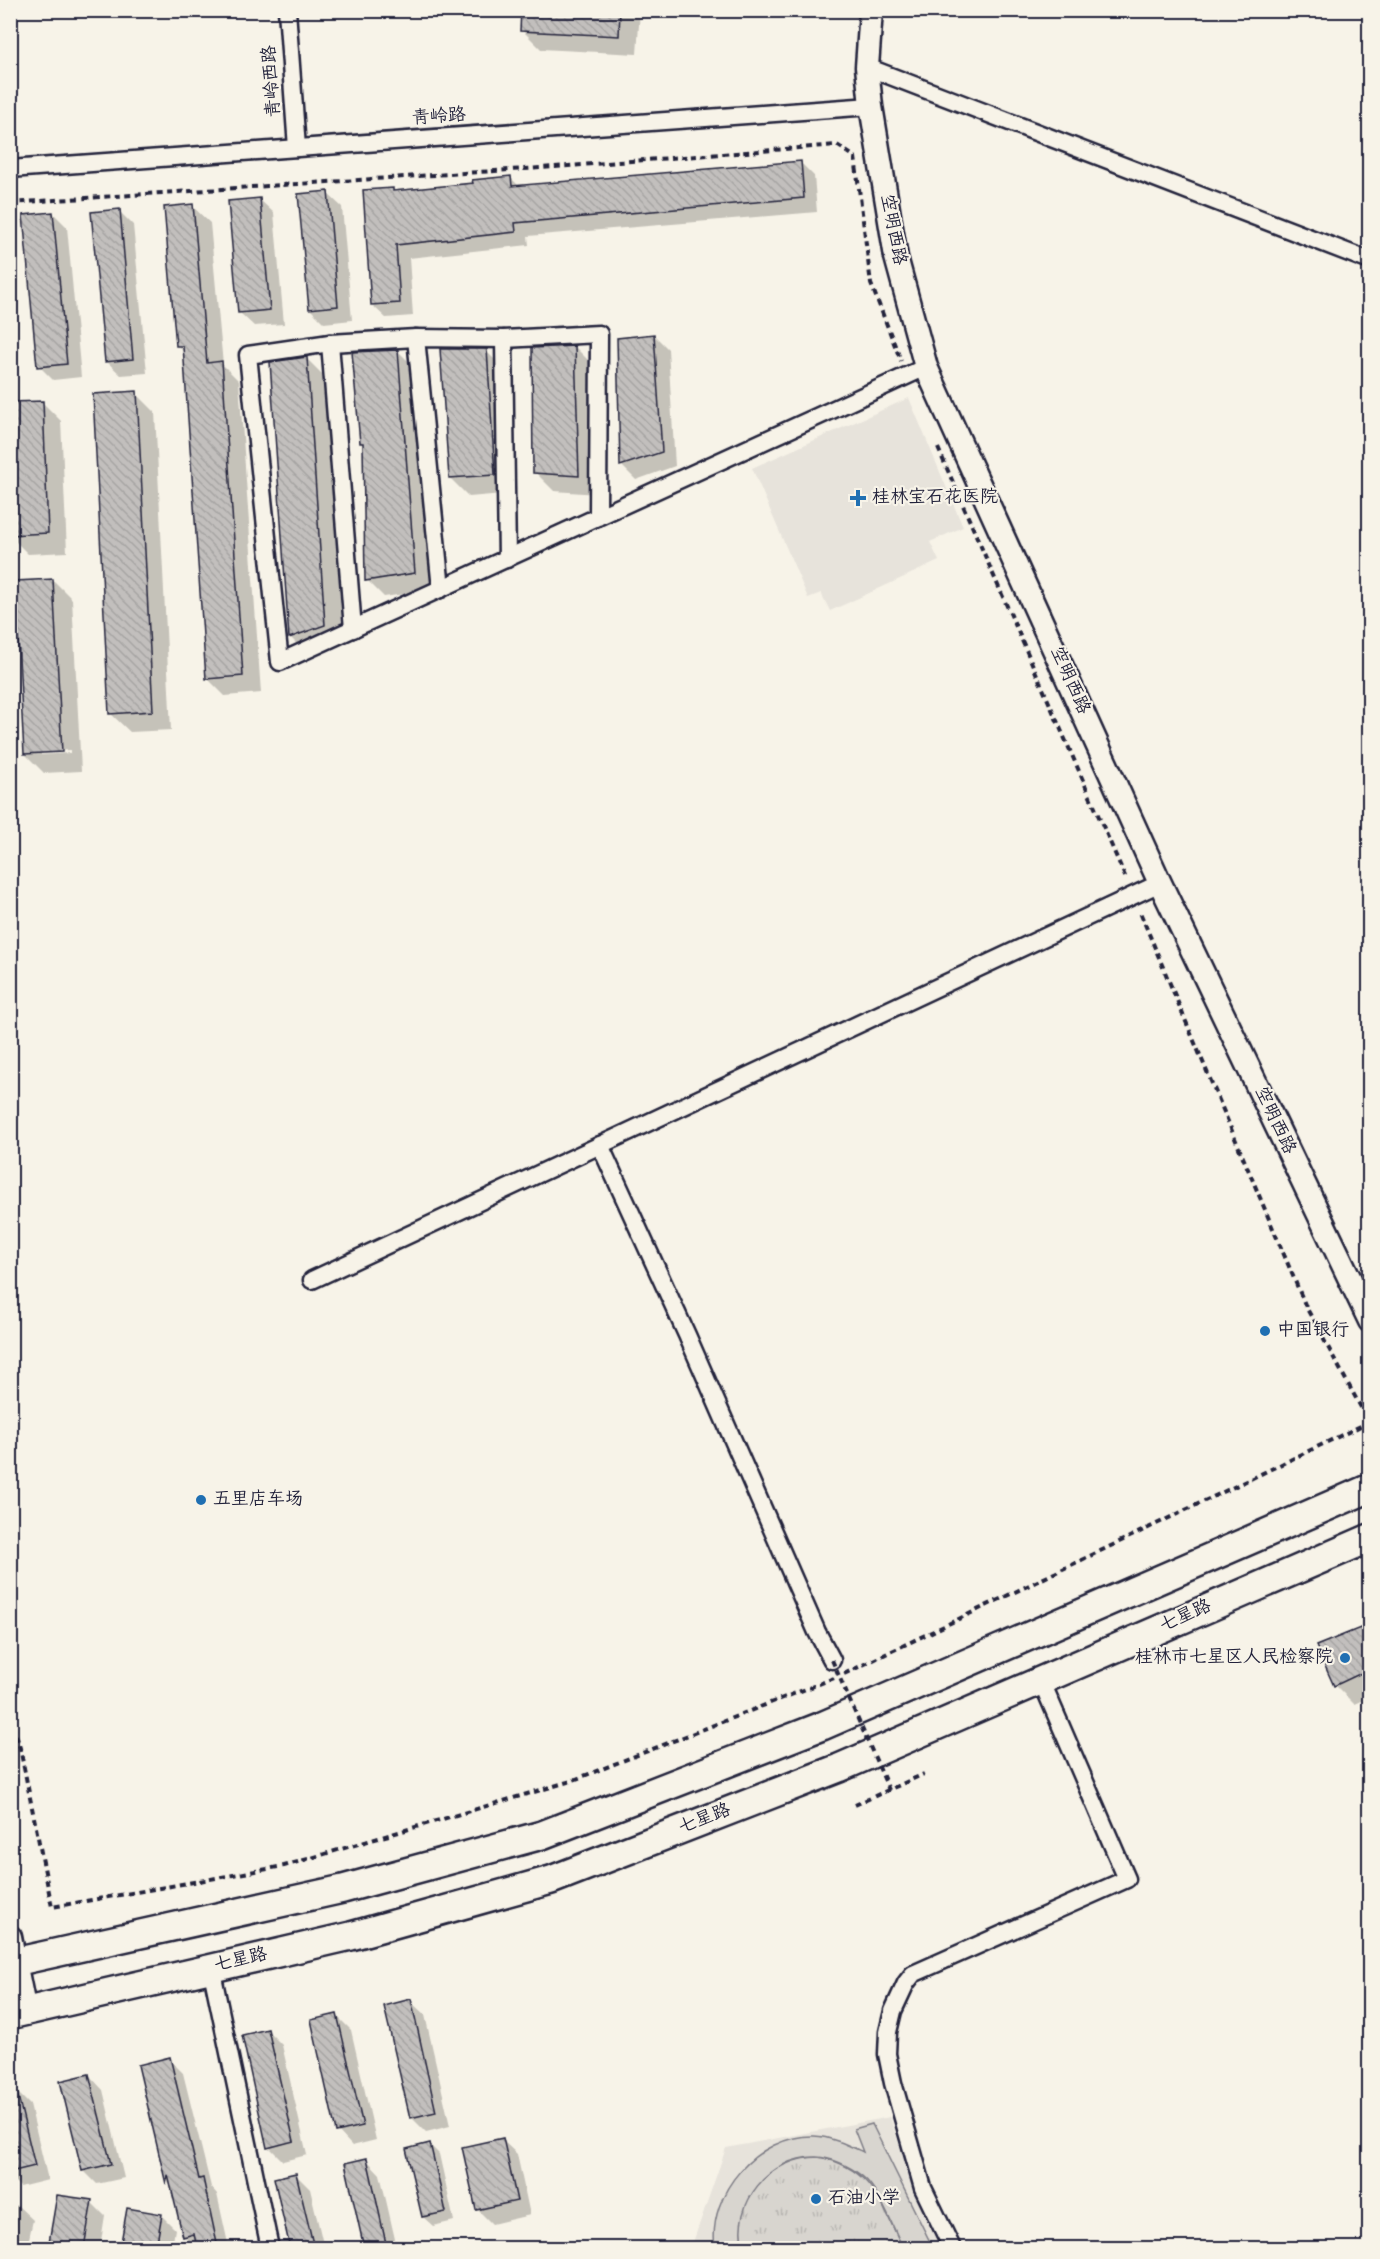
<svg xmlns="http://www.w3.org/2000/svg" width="1380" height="2259" viewBox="0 0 1380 2259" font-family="'Gochi Hand','LXGW WenKai TC',sans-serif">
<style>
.built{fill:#e7e3db}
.grass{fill:url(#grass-tufts);stroke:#7d7c85;stroke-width:1.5}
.garden{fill:#d8d5cf;stroke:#7d7c85;stroke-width:1.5}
.shadow{fill:#0003;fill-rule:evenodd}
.building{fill:url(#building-back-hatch);stroke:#22223b;stroke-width:1.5}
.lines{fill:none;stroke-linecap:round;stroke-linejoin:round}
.minor-casing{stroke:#22223b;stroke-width:21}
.secondary-casing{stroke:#22223b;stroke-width:27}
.trunk-casing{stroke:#22223b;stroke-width:32}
.path{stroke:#22223b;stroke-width:4;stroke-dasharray:6 4.5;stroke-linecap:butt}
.minor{stroke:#f7f3e8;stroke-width:16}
.secondary{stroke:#f7f3e8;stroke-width:22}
.trunk{stroke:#f7f3e8;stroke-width:27}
.path-bridge{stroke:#22223b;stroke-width:4;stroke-dasharray:6 4.5;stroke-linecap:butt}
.poi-dot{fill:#1f6fb2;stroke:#f7f3e8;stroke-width:2}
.labels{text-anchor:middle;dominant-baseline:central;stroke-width:4.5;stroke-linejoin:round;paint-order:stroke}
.street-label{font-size:18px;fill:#22223b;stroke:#f7f3e8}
.poi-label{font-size:18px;fill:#22223b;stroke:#f7f3e8;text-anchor:start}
</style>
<defs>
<pattern id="grass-tufts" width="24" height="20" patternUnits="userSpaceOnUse" patternTransform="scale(1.5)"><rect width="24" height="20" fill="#d8d5cf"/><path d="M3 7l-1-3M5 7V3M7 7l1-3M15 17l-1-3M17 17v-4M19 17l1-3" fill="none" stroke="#b9b7b3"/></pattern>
<pattern id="building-back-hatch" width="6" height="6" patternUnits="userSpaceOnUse" patternTransform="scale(1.5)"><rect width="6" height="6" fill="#c2bfbd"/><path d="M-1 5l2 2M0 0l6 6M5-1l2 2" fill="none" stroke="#a6a4a3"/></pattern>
</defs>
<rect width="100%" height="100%" fill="#f7f3e8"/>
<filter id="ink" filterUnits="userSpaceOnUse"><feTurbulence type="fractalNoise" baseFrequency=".0167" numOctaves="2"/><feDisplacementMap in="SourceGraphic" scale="12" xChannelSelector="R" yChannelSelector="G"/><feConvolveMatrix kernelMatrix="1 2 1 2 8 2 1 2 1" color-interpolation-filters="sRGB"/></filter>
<g filter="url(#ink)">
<!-- built -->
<g class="built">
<polygon points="909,398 963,527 930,542 939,561 830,611 821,593 808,598 752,468"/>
<polygon points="890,2117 901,2150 947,2248 691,2248 726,2148"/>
</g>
<!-- grass -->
<path class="grass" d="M819,2157C873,2168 881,2204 903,2248H743C729,2200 771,2157 819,2157Z"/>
<!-- garden -->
<path class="garden" d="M872,2124L933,2248H903C893,2228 880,2190 862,2176C849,2166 833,2158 816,2157C770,2156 731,2204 743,2248H715C707,2192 758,2135 814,2136C832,2137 848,2145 863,2152L854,2129Z"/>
<!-- shadow -->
<g class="shadow">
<polygon points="523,10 640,10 637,54 541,49 522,30"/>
<polygon points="800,162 814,176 817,212 528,236 529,245 409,258 413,316 386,318 372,305 392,189 395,193 474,184 510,177 520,187"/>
<polygon points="327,193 342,207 352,320 324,323 310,309"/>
<polygon points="259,199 274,213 284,324 254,326 239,312"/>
<polygon points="192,206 210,223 223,365 239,381 261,693 225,696 207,678 184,352 178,346"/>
<polygon points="119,211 133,225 147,373 121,375 106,361"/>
<polygon points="53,213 67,227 81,377 53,380 39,366"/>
<polygon points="654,335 668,349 675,466 636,480 622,466 618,340"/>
<polygon points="10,343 14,382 10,382"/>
<polygon points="575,347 594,366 598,494 554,491 535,472"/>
<polygon points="398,351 415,368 431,590 384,597 367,580 364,445 361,442"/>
<polygon points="486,351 505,370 514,493 469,497 450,478"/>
<polygon points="307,359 326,378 343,644 309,656 290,637"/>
<polygon points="136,393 155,412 171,730 130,732 110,713"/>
<polygon points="42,402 61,421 67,552 28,554 10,536 10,403"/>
<path d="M53,580L72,599L81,771L44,773L25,754ZM70,750V753L41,755V752Z"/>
<polygon points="1370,1626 1370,1697 1354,1704 1335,1685"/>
<polygon points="410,2001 425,2015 450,2126 426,2132 411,2117"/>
<polygon points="337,2016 351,2030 376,2140 352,2146 338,2131"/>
<polygon points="268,2031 282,2045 307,2155 283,2161 269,2147"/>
<polygon points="169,2059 183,2073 211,2187 217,2194 229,2248 196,2248 184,2236 173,2188 168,2183 140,2066"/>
<polygon points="89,2075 103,2090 124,2178 97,2184 83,2170"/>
<polygon points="16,2091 30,2105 48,2180 20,2187 10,2177 10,2093"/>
<polygon points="502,2140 517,2154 530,2215 492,2224 478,2210 464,2148"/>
<polygon points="430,2145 439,2154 454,2221 433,2226 423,2217 408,2150"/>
<polygon points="366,2159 380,2174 397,2248 366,2248 347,2164"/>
<polygon points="296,2175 310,2189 324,2248 292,2248 276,2179"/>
<polygon points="58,2196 91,2202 105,2216 100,2248 49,2248"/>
<polygon points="10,2204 18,2206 33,2220 27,2248 10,2248"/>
<polygon points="128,2210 161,2215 175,2229 172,2248 121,2248"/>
</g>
<!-- building -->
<g class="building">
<polygon points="521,10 620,10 619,36 520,31"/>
<polygon points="801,161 804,198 515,223 516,232 396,245 400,303 371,305 363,190 393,188 393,191 473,183 472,180 511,176 512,186"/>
<polygon points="328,191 338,306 309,309 298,194"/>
<polygon points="260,198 270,310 238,313 228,201"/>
<polygon points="193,204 207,363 222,361 243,676 206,679 183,346 176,346 164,207"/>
<polygon points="120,209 133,359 105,362 91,212"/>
<polygon points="53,212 67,364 37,367 23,215"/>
<polygon points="654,334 662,452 620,466 617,338"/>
<polygon points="575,346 579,476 533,473 532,348"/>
<polygon points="440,349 487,349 495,475 449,478"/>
<polygon points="398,350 415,573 365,581 363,443 360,443 352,352"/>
<polygon points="307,357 325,625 289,638 270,362"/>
<polygon points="137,391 153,711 109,714 93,394"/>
<polygon points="43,401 48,533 10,535 10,402"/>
<polygon points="53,579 62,752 24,754 15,581"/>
<polygon points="1370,1624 1370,1669 1334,1686 1316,1646"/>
<polygon points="411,1999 436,2112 410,2118 384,2006"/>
<polygon points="337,2014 363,2126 336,2132 311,2020"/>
<polygon points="268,2029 294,2141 267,2148 242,2035"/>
<polygon points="170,2057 199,2179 203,2178 218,2248 197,2248 194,2234 183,2237 168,2175 166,2184 138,2065"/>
<polygon points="89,2074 111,2164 82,2171 60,2081"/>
<polygon points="10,2092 17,2092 35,2166 10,2172"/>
<polygon points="503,2138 517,2201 476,2210 462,2147"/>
<polygon points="430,2143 446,2212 422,2217 406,2149"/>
<polygon points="367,2158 387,2248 364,2248 345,2163"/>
<polygon points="296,2173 314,2248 290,2248 274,2178"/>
<polygon points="57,2195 92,2200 84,2248 48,2248"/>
<polygon points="127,2208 162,2214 156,2248 120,2248"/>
</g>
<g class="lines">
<defs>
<g id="minor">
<polyline points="287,10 297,148"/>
<polyline points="867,67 1370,261"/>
<polyline points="10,169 871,106"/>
<polyline points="416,338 441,589"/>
<polyline points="504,339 507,559"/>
<polyline points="330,343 353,629"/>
<polyline points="598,517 599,334 504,339 416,338 330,343 248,355 280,662 926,367"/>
<polyline points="600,1145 687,1335 817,1632 832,1660"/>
<polyline points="312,1280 1160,883"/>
<polyline points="211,1967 270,2248"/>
<polyline points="952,2248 923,2188 893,2083 887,2054 888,2032 893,2011 906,1983 913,1974 1127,1879 1041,1680"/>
</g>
<g id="secondary">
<polyline points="871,10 867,67 871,106 896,257 926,367 1160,883 1370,1321"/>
<polyline points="10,1937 25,2012"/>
</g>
<g id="trunk">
<polyline points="10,1963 343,1889 542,1835 822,1726 1370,1488"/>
<polyline points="10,2015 351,1936 551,1880 839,1768 1370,1538"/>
</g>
</defs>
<!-- minor casing -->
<use href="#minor" class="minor-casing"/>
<!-- secondary casing -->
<use href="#secondary" class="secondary-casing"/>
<!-- trunk casing -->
<use href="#trunk" class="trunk-casing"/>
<!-- path -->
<g class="path">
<polyline points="10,203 555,167 837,145 855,157 871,284 901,361"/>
<polyline points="938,448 1127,881"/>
<polyline points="844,1674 1369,1422 1306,1307 1139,910"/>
<polyline points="10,1715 20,1748 52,1907 284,1866 571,1781 834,1678"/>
<polyline points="855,1805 924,1774"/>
</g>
<!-- minor -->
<use href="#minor" class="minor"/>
<!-- secondary -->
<use href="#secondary" class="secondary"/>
<!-- trunk -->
<use href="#trunk" class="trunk"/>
<!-- path-bridge -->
<polyline class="path-bridge" points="832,1660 889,1790"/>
</g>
</g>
<!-- markers -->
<g class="poi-dot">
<path d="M855 489h6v6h6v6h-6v6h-6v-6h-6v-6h6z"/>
<circle cx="1265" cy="1331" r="6"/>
<circle cx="201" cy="1500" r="6"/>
<circle cx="1345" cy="1658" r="6"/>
<circle cx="816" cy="2199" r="6"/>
</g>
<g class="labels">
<!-- street labels -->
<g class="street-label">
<text transform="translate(273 81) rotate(-94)">青岭西路</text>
<text transform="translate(439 118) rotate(-4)">青岭路</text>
<text transform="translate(892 230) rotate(79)">空明西路</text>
<text transform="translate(1069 681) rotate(66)">空明西路</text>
<text transform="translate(1274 1121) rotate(65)">空明西路</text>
<text transform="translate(1186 1617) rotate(-24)">七星路</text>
<text transform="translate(705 1820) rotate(-21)">七星路</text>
<text transform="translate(241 1961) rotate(-13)">七星路</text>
</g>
<!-- poi labels -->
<g class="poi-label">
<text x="872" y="498">桂林宝石花医院</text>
<text x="1277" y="1331">中国银行</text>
<text x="213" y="1500">五里店车场</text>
<text x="1333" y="1658" text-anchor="end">桂林市七星区人民检察院</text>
<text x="828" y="2199">石油小学</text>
</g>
</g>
<!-- margin -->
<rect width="1380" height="2259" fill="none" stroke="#f7f3e8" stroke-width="36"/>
<rect x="18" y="18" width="1344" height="2223" fill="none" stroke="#22223b" stroke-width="2" filter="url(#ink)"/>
</svg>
